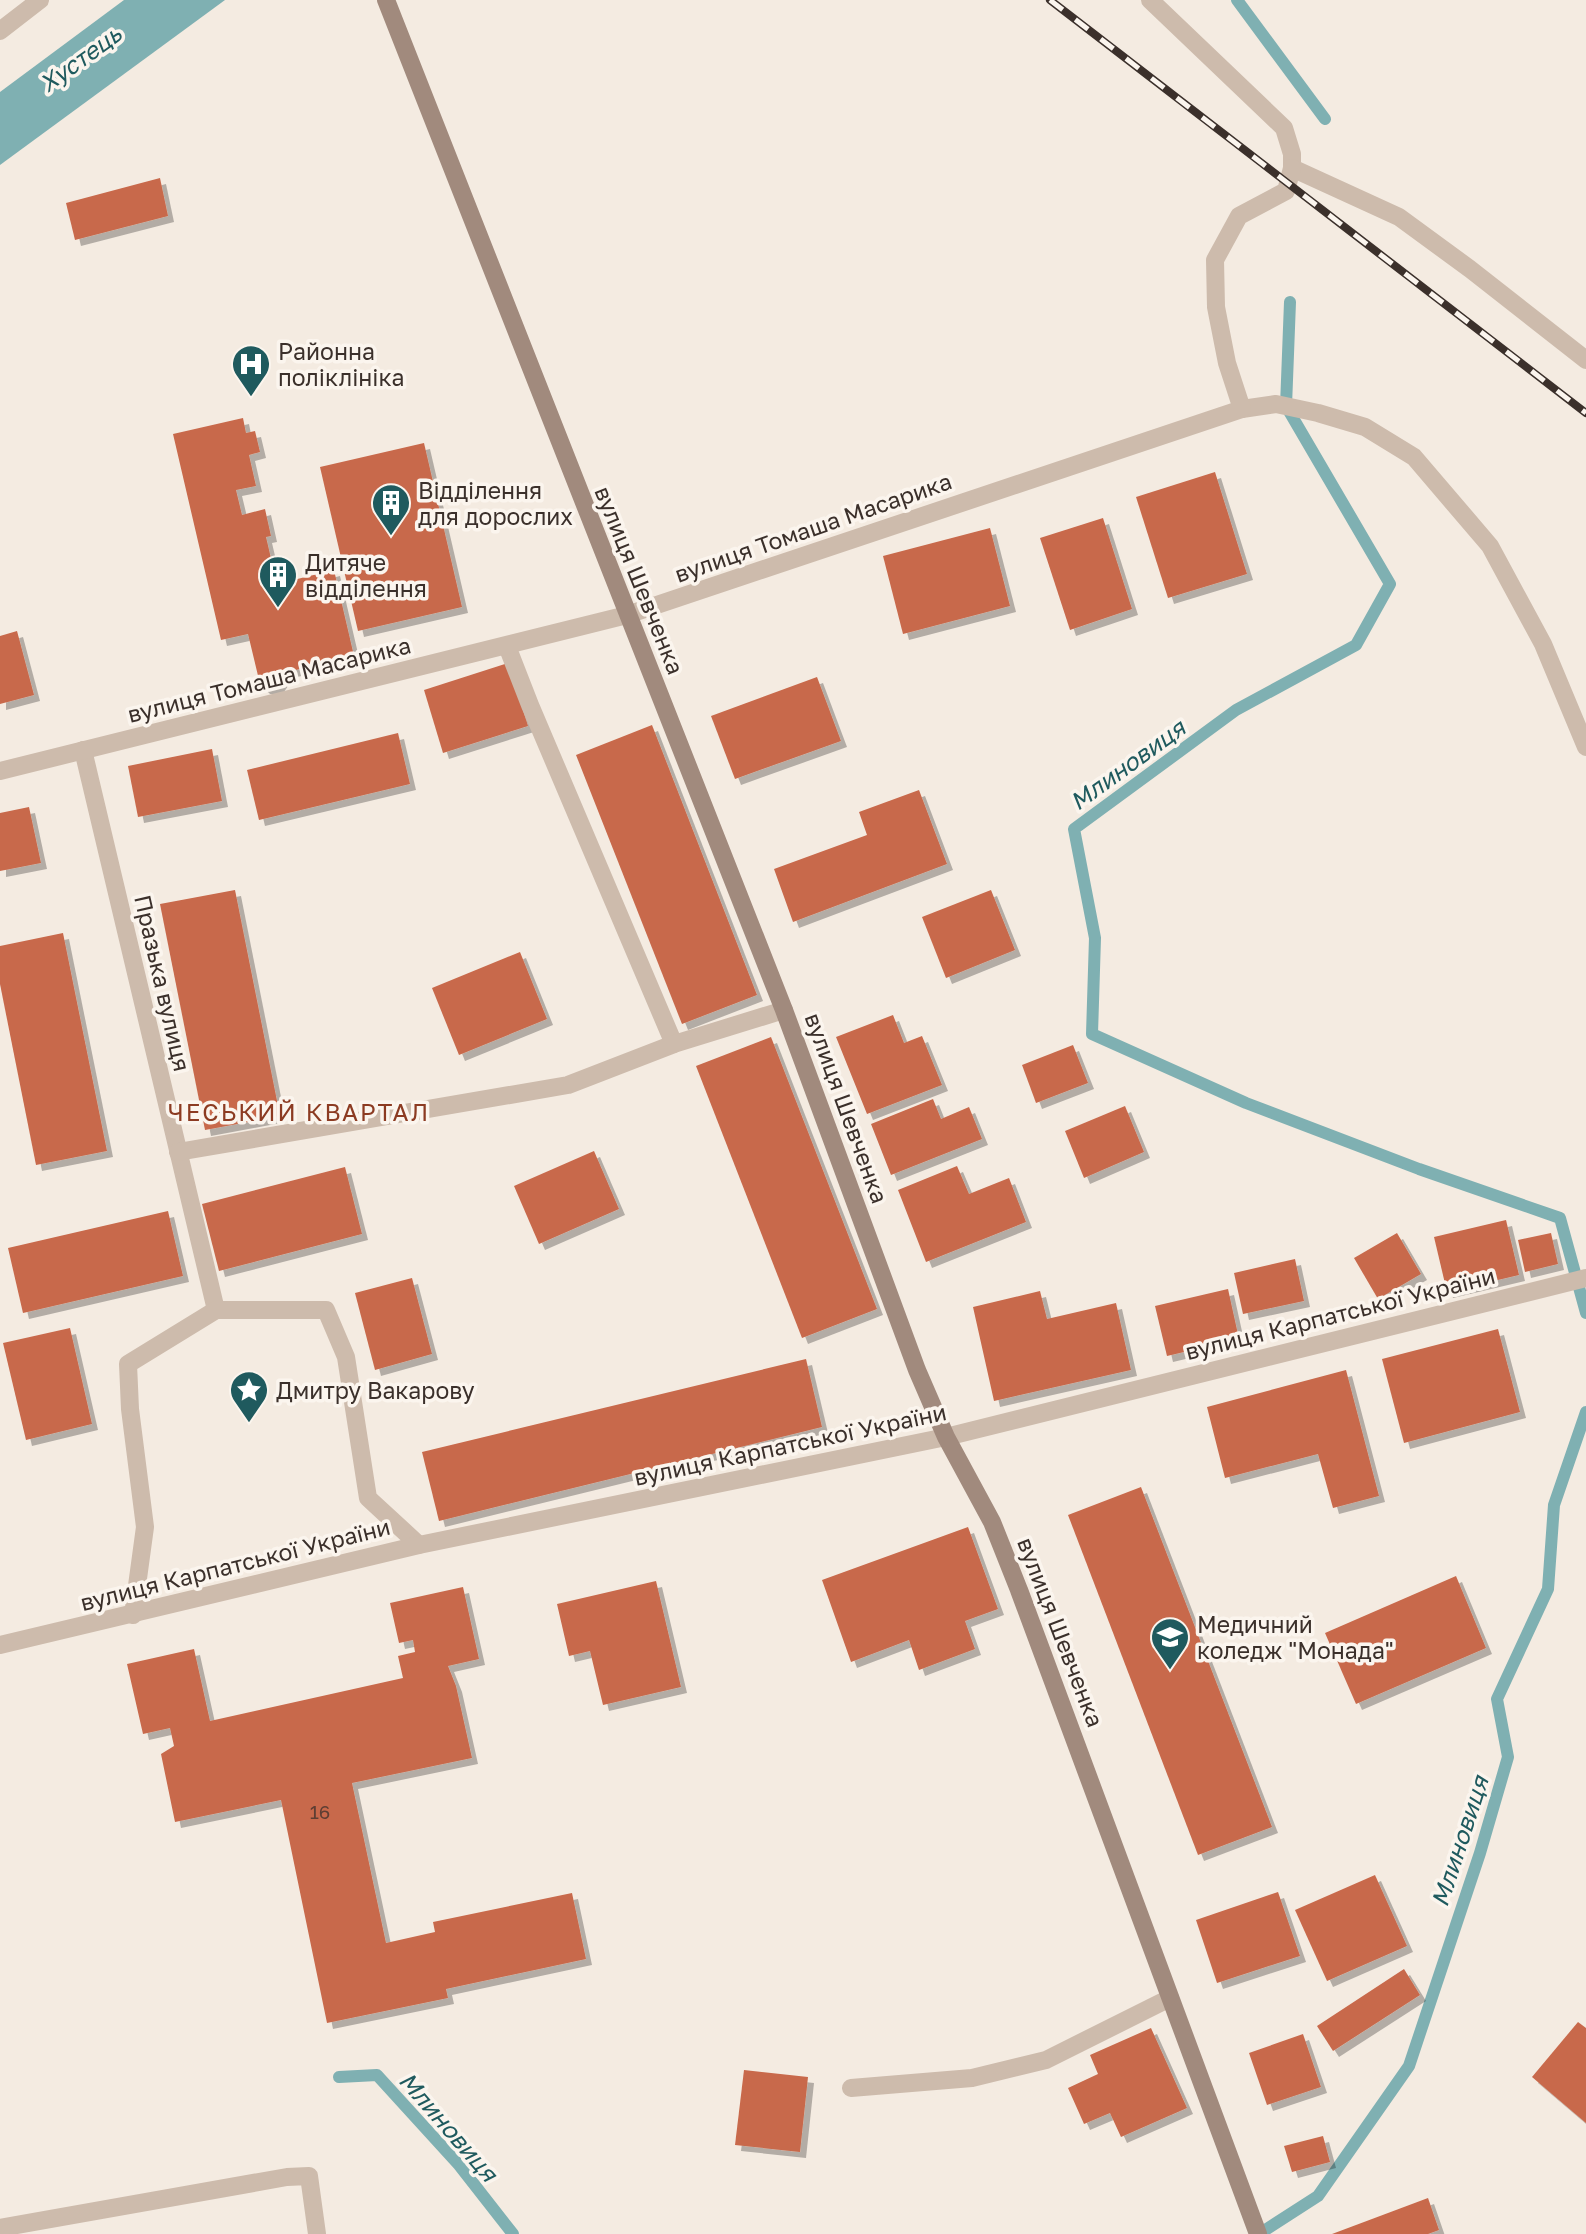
<svg xmlns="http://www.w3.org/2000/svg" width="1586" height="2234" viewBox="0 0 1586 2234" font-family="'Golos Text',sans-serif">
<style>
.water{fill:#7fb0b2}
.lines{fill:none;stroke-linecap:round;stroke-linejoin:round}
.stream{stroke:#7fb0b2;stroke-width:12}
.building{fill:#c8694b;filter:url(#shadow)}
.service{stroke:#cdbbac;stroke-width:18}
.minor{stroke:#cdbbac;stroke-width:18}
.secondary{stroke:#a18a7d;stroke-width:18}
.rail-casing{stroke:#3b302b;stroke-width:8}
.rail{stroke:#fbf5ee;stroke-width:5;stroke-dasharray:16;stroke-linecap:butt}
.labels{text-anchor:middle;dominant-baseline:central;stroke-width:7;stroke-linejoin:round;paint-order:stroke}
.number-label{font-size:19px;fill:#5e3e33}
.poi-label{font-size:23px;fill:#3b302b;stroke:#fbf5ee;text-anchor:start}
.street-label{font-size:23px;fill:#3b302b;stroke:#fbf5ee}
.water-label{font-size:24px;font-style:italic;fill:#1f5a5e;stroke:#fbf5ee}
.neighbourhood-label{font-size:24px;letter-spacing:2px;fill:#8c3b22;stroke:#fbf5ee}
</style>
<defs>
<filter id="shadow"><feDropShadow dx="6" dy="6" stdDeviation="0" flood-color="#0004"/></filter>
</defs>
<rect width="100%" height="100%" fill="#f4ebe1"/>
<!-- water -->
<polygon class="water" points="124,0 225,0 0,165 0,92"/>
<g class="lines">
<!-- stream -->
<g class="stream">
<polyline points="1237,0 1325,119"/>
<polyline points="1290,302 1286,406 1390,584 1356,645 1236,710 1074,829 1095,938 1092,1034 1246,1103 1419,1169 1560,1218 1586,1313"/>
<polyline points="339,2077 377,2075 459,2165 513,2234"/>
<polyline points="1259,2234 1318,2196 1409,2066 1480,1853 1508,1757 1497,1699 1548,1589 1554,1505 1586,1412"/>
</g>
</g>
<!-- building -->
<g class="building">
<polygon points="160,178 168,216 75,240 66,203"/>
<polygon points="243,418 246,433 255,431 260,452 249,455 256,486 236,490 242,515 265,509 271,536 266,537 277,584 334,570 354,656 283,673 282,680 278,686 273,688 264,688 260,684 248,634 221,640 173,434"/>
<polygon points="424,443 462,607 358,631 320,467"/>
<polygon points="1215,472 1247,574 1168,598 1136,497"/>
<polygon points="1103,518 1132,609 1070,630 1040,538"/>
<polygon points="990,528 1010,606 903,634 883,556"/>
<polygon points="17,631 34,695 0,704 0,636"/>
<polygon points="508,663 528,726 443,753 424,690"/>
<polygon points="817,677 841,741 735,779 711,716"/>
<polygon points="652,725 757,995 682,1024 576,755"/>
<polygon points="398,733 410,784 259,820 247,770"/>
<polygon points="212,749 222,801 138,817 128,766"/>
<polygon points="919,790 947,864 793,922 774,869 867,835 859,812"/>
<polygon points="29,807 41,863 0,871 0,813"/>
<polygon points="235,890 280,1116 205,1130 160,904"/>
<polygon points="991,890 1015,950 946,978 922,917"/>
<polygon points="63,933 107,1151 36,1165 0,984 0,946"/>
<polygon points="520,952 547,1019 459,1055 432,988"/>
<polygon points="893,1015 904,1043 922,1036 942,1085 867,1114 836,1037"/>
<polygon points="771,1037 877,1309 802,1338 696,1066"/>
<polygon points="1073,1045 1088,1083 1036,1103 1022,1065"/>
<polygon points="933,1099 941,1119 969,1107 982,1139 891,1175 871,1124"/>
<polygon points="1125,1106 1144,1152 1084,1178 1065,1131"/>
<polygon points="594,1151 619,1209 539,1244 514,1186"/>
<polygon points="957,1166 969,1194 1009,1178 1026,1222 926,1262 898,1190"/>
<polygon points="345,1167 362,1234 219,1271 202,1204"/>
<polygon points="168,1211 183,1276 23,1313 8,1248"/>
<polygon points="1506,1220 1519,1275 1447,1292 1434,1237"/>
<polygon points="1397,1233 1421,1274 1378,1299 1354,1258"/>
<polygon points="1551,1233 1558,1264 1525,1272 1518,1240"/>
<polygon points="1295,1259 1304,1301 1243,1314 1234,1273"/>
<polygon points="412,1278 432,1354 375,1370 355,1293"/>
<polygon points="1228,1289 1239,1339 1167,1356 1155,1306"/>
<polygon points="1040,1291 1047,1319 1116,1303 1131,1370 994,1401 973,1307"/>
<polygon points="70,1328 92,1424 26,1440 3,1343"/>
<polygon points="1498,1329 1520,1412 1404,1443 1382,1359"/>
<polygon points="806,1359 822,1427 439,1521 422,1452"/>
<polygon points="1346,1370 1379,1496 1333,1508 1318,1454 1225,1478 1207,1407"/>
<polygon points="1141,1487 1272,1827 1198,1855 1068,1515"/>
<polygon points="968,1527 998,1609 965,1621 975,1649 919,1670 909,1640 851,1662 822,1580"/>
<polygon points="1456,1576 1486,1648 1356,1704 1325,1633"/>
<polygon points="656,1581 681,1687 603,1705 590,1651 569,1656 557,1604"/>
<polygon points="463,1587 479,1659 448,1666 456,1686 472,1758 352,1783 386,1943 435,1932 433,1922 572,1893 586,1959 446,1989 448,1998 327,2023 281,1800 175,1822 161,1754 174,1746 170,1728 143,1734 127,1664 194,1649 210,1721 403,1678 398,1656 415,1652 413,1640 399,1643 390,1603"/>
<polygon points="1375,1875 1407,1946 1327,1981 1295,1910"/>
<polygon points="1278,1892 1300,1956 1217,1983 1196,1920"/>
<polygon points="1404,1969 1420,1995 1333,2051 1317,2026"/>
<polygon points="1578,2022 1586,2028 1586,2123 1532,2077"/>
<polygon points="1151,2028 1187,2108 1121,2137 1110,2113 1084,2124 1068,2088 1098,2074 1090,2055"/>
<polygon points="1303,2034 1321,2087 1267,2105 1249,2053"/>
<polygon points="744,2070 808,2077 800,2152 735,2145"/>
<polygon points="1323,2136 1330,2162 1292,2172 1284,2146"/>
<polygon points="1428,2198 1439,2230 1428,2234 1332,2234"/>
</g>
<g class="lines">
<!-- service -->
<polyline class="service" points="507,646 530,705 674,1044"/>
<!-- minor -->
<g class="minor">
<polyline points="1150,0 1284,128 1292,154 1292,168 1399,217 1470,269 1586,360"/>
<polyline points="0,31 40,0"/>
<polyline points="1242,409 1276,404 1318,413 1365,427 1414,457 1490,546 1543,644 1586,747"/>
<polyline points="83,750 216,1310"/>
<polyline points="0,771 627,615 1242,409 1227,363 1216,307 1215,260 1239,216 1286,191 1292,168"/>
<polyline points="178,1152 568,1085 674,1044 784,1010"/>
<polyline points="133,1615 145,1527 130,1409 128,1364 216,1310 326,1310 346,1357 368,1498 419,1545"/>
<polyline points="0,1645 419,1545 946,1437 1586,1278"/>
<polyline points="851,2088 972,2078 1046,2060 1170,1998"/>
<polyline points="0,2228 287,2177 309,2176 317,2234"/>
</g>
<!-- secondary -->
<polyline class="secondary" points="386,0 784,1010 917,1370 946,1437 992,1522 1019,1590 1258,2234"/>
<defs>
<polyline id="rail" points="1050,0 1586,413"/>
</defs>
<!-- rail casing -->
<use href="#rail" class="rail-casing"/>
<!-- rail -->
<use href="#rail" class="rail"/>
</g>
<!-- icons -->
<defs>
<symbol id="hospital-pin" viewBox="-11 -11 22 30"><path d="M0 17L-7.5 6A9.5 9.5 0 1 1 7.5 6Z" fill="#1f5a5e" stroke="#fbf5ee"/><path d="M-5-5h3v3.5h4V-5h3V5h-3V1.5h-4V5h-3Z" fill="#fff"/></symbol>
<symbol id="building-pin" viewBox="-11 -11 22 30"><path d="M0 17L-7.5 6A9.5 9.5 0 1 1 7.5 6Z" fill="#1f5a5e" stroke="#fbf5ee"/><path d="M-4-6H4V6H1V3H-1V6H-4ZM-2.5-4.3h1.7v1.8h-1.7ZM.8-4.3h1.7v1.8H.8ZM-2.5-1h1.7V.8h-1.7ZM.8-1h1.7V.8H.8Z" fill="#fff"/></symbol>
<symbol id="sight-pin" viewBox="-11 -11 22 30"><path d="M0 17L-7.5 6A9.5 9.5 0 1 1 7.5 6Z" fill="#1f5a5e" stroke="#fbf5ee"/><path d="M0-6L1.8-2.2L6-1.7L2.9 1.2L3.7 5.4L0 3.3L-3.7 5.4L-2.9 1.2L-6-1.7L-1.8-2.2Z" fill="#fff"/></symbol>
<symbol id="university-pin" viewBox="-11 -11 22 30"><path d="M0 17L-7.5 6A9.5 9.5 0 1 1 7.5 6Z" fill="#1f5a5e" stroke="#fbf5ee"/><path d="M0-5L7-2L0 1L-7-2ZM-4 1L0 2.5L4 1V4Q0 6-4 4Z" fill="#fff"/></symbol>
</defs>
<g fill-rule="evenodd">
<use href="#hospital-pin" x="229" y="342" width="44" height="60"/>
<use href="#building-pin" x="369" y="481" width="44" height="60"/>
<use href="#building-pin" x="256" y="553" width="44" height="60"/>
<use href="#sight-pin" x="227" y="1368" width="44" height="60"/>
<use href="#university-pin" x="1148" y="1615" width="44" height="60"/>
</g>
<g class="labels">
<!-- number labels -->
<g class="number-label">
<text x="320" y="1811">16</text>
</g>
<!-- poi labels -->
<g class="poi-label">
<text x="278" y="351">Районна<tspan x="278" dy="26">поліклініка</tspan></text>
<text x="418" y="490">Відділення<tspan x="418" dy="26">для дорослих</tspan></text>
<text x="305" y="562">Дитяче<tspan x="305" dy="26">відділення</tspan></text>
<text x="276" y="1390">Дмитру Вакарову</text>
<text x="1197" y="1624">Медичний<tspan x="1197" dy="26">коледж "Монада"</tspan></text>
</g>
<!-- street labels -->
<g class="street-label">
<text transform="translate(813 527) rotate(-19)">вулиця Томаша Масарика</text>
<text transform="translate(640 580) rotate(68)">вулиця Шевченка</text>
<text transform="translate(269 679) rotate(-14)">вулиця Томаша Масарика</text>
<text transform="translate(163 983) rotate(77)">Празька вулиця</text>
<text transform="translate(847 1108) rotate(70)">вулиця Шевченка</text>
<text transform="translate(1340 1313) rotate(-14)">вулиця Карпатської України</text>
<text transform="translate(790 1444) rotate(-12)">вулиця Карпатської України</text>
<text transform="translate(235 1564) rotate(-14)">вулиця Карпатської України</text>
<text transform="translate(1061 1632) rotate(69)">вулиця Шевченка</text>
</g>
<!-- water labels -->
<g class="water-label">
<text transform="translate(80 58) rotate(-36)">Хустець</text>
<text transform="translate(1127 764) rotate(-36)">Млиновиця</text>
<text transform="translate(1459 1841) rotate(-72)">Млиновиця</text>
<text transform="translate(449 2126) rotate(49)">Млиновиця</text>
</g>
<!-- neighbourhood labels -->
<g class="neighbourhood-label">
<text x="299" y="1111">ЧЕСЬКИЙ КВАРТАЛ</text>
</g>
</g>
</svg>
